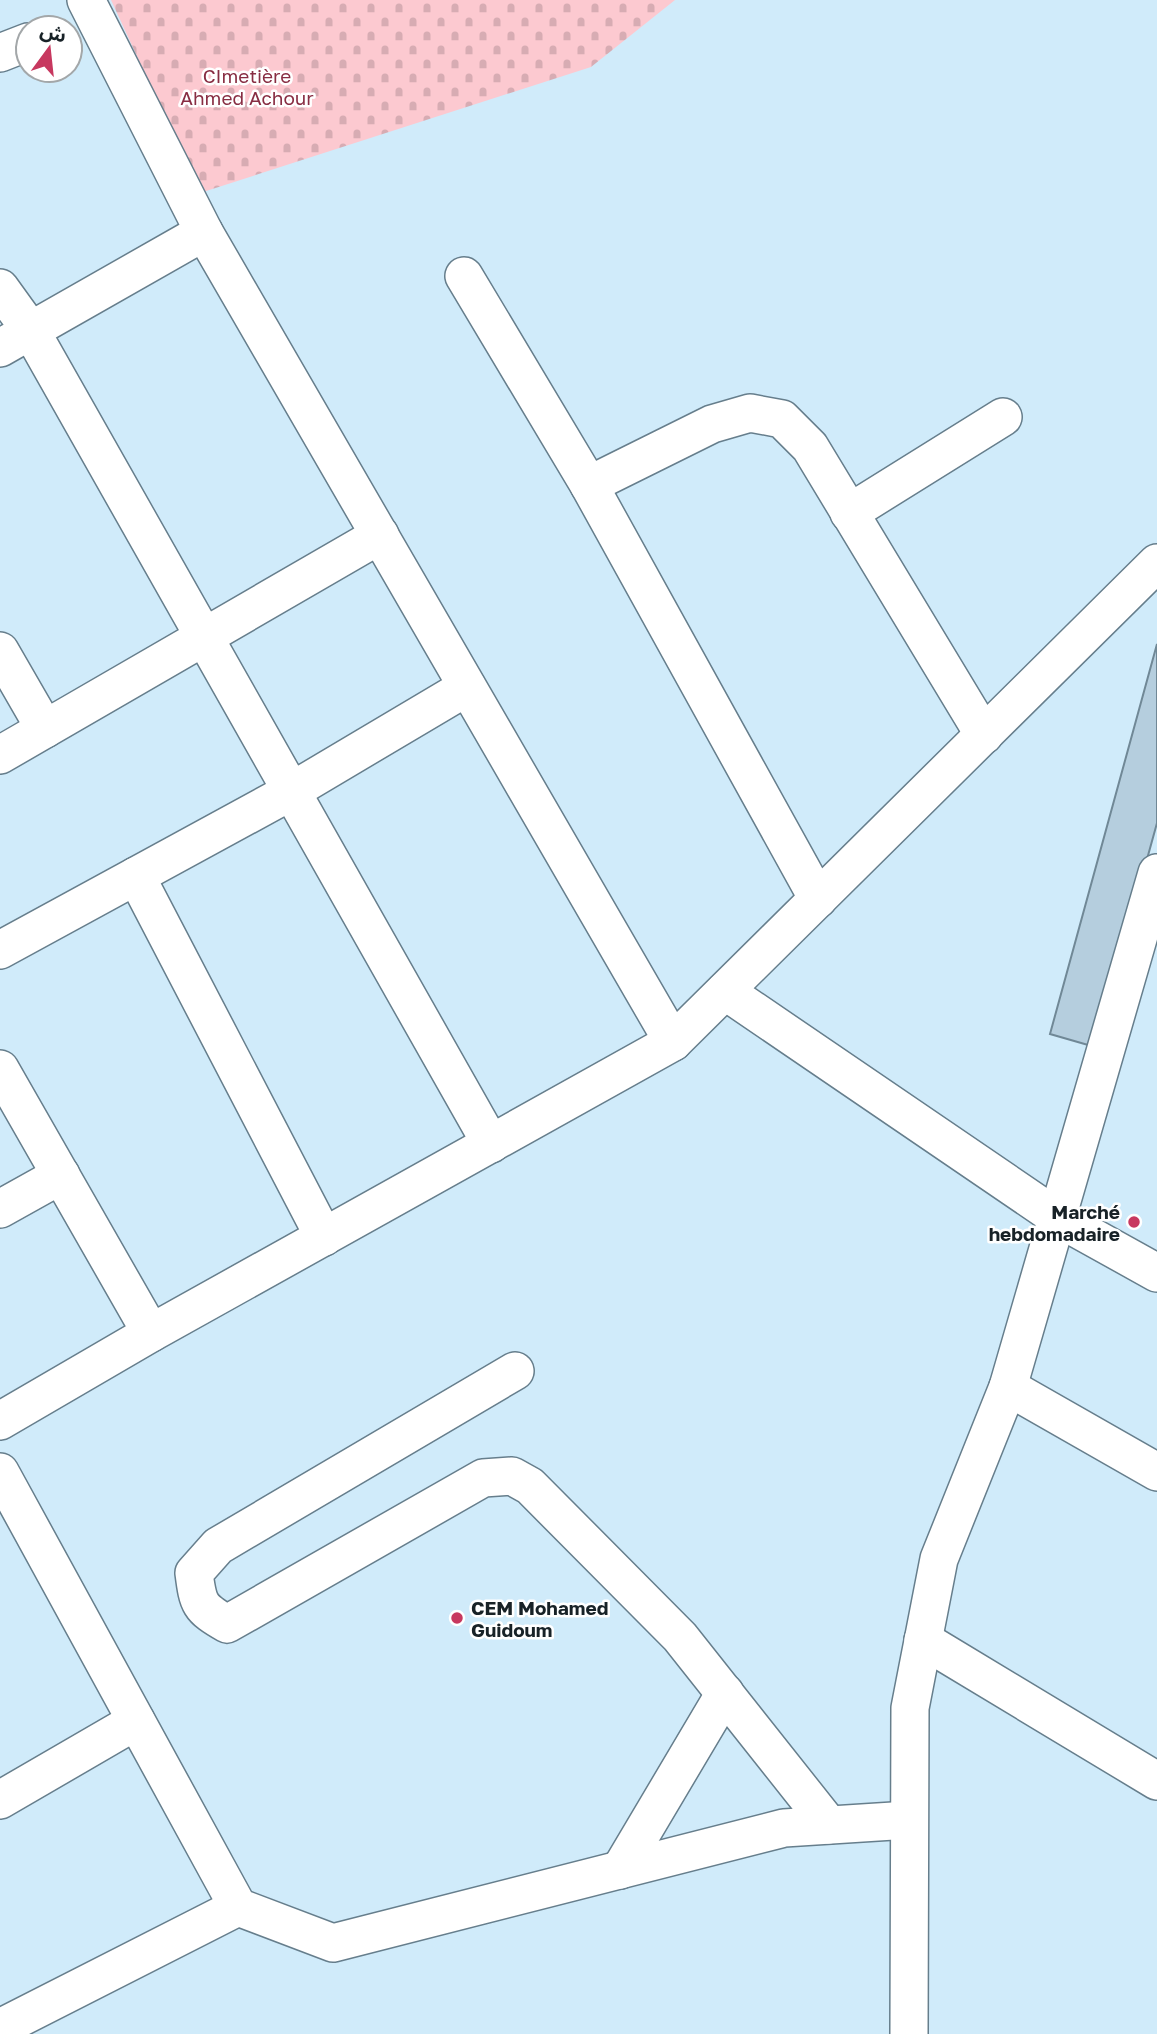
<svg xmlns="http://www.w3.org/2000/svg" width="1157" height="2034" viewBox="0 0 1157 2034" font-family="'Golos Text','Noto Sans Arabic',sans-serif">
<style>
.cemetery{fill:url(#cemetery-stones)}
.building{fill:#b5cede;stroke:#708896;stroke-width:2}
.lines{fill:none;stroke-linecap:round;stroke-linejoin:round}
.minor-casing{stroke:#667e8c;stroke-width:40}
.minor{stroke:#fff;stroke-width:37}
.poi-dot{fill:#c7385f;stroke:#fff;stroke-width:2.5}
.labels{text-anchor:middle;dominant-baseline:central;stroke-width:5;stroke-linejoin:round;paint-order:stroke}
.park-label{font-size:19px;fill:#882d43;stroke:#fff}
.poi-label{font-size:19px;font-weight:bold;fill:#182227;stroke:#fff;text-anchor:end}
</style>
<defs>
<pattern id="cemetery-stones" width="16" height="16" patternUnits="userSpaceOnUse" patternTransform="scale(1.75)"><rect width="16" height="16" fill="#fcc9d0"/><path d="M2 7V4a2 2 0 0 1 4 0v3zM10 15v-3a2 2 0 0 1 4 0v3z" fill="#d7acb3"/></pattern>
</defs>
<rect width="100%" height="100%" fill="#d0ebfa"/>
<!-- cemetery -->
<polygon class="cemetery" points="111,0 675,0 591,67 200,193"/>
<!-- building -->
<polygon class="building" points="1157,644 1157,823 1095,1047 1050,1034"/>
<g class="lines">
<defs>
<g id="minor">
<polyline points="86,0 204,232 673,1042"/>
<polyline points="0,53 28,42"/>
<polyline points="464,276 589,485 818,899"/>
<polyline points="0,288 31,331 491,1144"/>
<polyline points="0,348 204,232"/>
<polyline points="589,485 712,424 750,413 782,419 810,447 984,735"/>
<polyline points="849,513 1003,417"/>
<polyline points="0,651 45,729"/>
<polyline points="0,755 380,535"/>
<polyline points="136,876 324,1237"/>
<polyline points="0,950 290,792 467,687"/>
<polyline points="725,991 1058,1218 1157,1273"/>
<polyline points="0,1069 151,1333"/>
<polyline points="0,1209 61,1175"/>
<path d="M515,1371L218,1546L194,1573C198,1604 199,1608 227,1624L483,1478L512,1476L530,1486L680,1637L829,1825"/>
<polyline points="1008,1387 1157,1472"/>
<polyline points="0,1421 151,1333 673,1042 1157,563"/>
<polyline points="0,1472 238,1907 333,1943 784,1828 909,1820"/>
<polyline points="923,1640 1157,1781"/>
<polyline points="0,1800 136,1721"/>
<polyline points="620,1870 725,1693"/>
<polyline points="0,2028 238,1907"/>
<polyline points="909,2034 910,1708 939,1559 1008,1387 1157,873"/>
</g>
</defs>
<!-- minor casing -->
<use href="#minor" class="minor-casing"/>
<!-- minor -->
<use href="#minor" class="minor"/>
</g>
<!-- markers -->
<g class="poi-dot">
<circle cx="1134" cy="1222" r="7"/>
<circle cx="457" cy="1618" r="7"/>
</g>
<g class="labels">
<!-- park labels -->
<g class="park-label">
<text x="247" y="75">CImetière<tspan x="247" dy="22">Ahmed Achour</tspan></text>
</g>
<!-- poi labels -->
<g class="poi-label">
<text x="1120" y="1211">Marché<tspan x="1120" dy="22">hebdomadaire</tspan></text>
<text x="471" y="1607" text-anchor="start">CEM Mohamed<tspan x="471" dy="22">Guidoum</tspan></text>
</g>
</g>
<!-- north arrow -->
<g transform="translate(49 49) rotate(15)"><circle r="33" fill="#ffffff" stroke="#a3a7a9" stroke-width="2"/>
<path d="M0-5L12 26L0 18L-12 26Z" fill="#c7385f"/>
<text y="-10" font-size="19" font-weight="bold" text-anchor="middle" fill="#182227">ش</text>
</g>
</svg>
